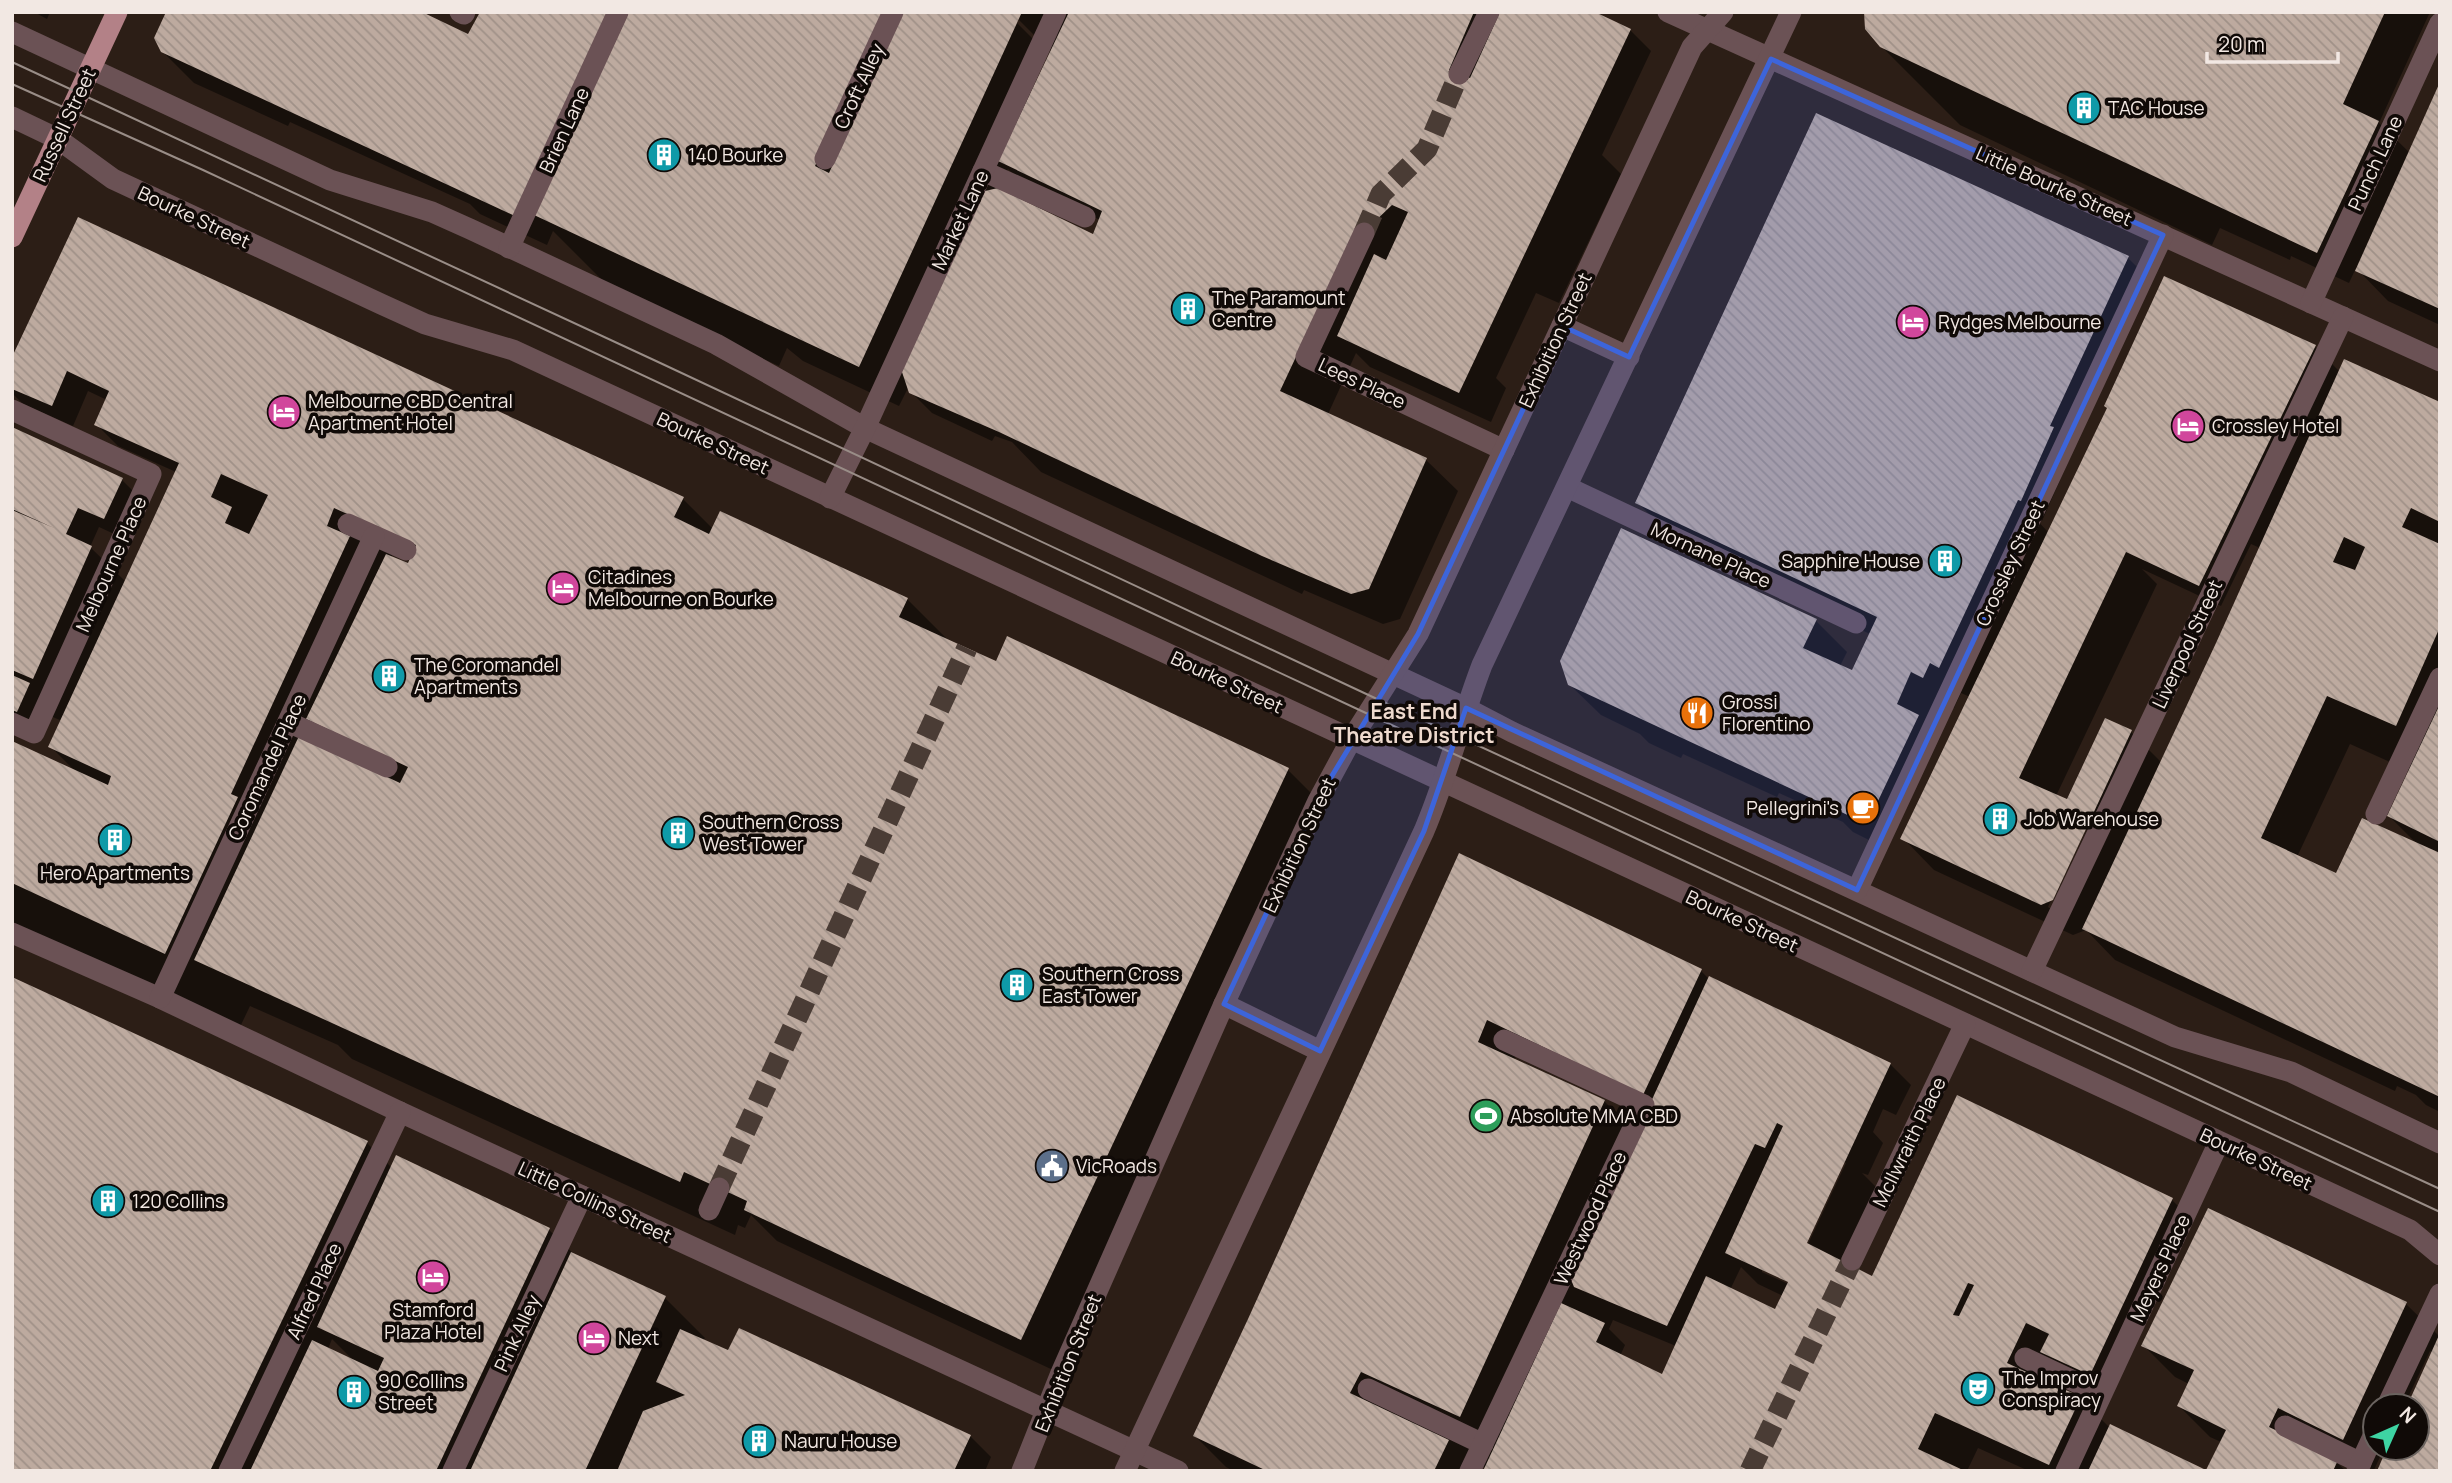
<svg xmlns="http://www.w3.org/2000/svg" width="2452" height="1483" viewBox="0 0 2452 1483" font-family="Manrope,sans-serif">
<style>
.shadow{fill:#0007;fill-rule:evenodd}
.building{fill:url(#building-back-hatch);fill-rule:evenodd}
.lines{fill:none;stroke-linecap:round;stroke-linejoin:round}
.minor-tunnel{stroke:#4a3c35;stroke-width:21;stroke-dasharray:21 10;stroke-linecap:butt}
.minor{stroke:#6b5255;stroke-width:21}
.major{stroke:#b38187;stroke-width:21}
.tram{stroke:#998d87;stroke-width:2}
.marked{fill:#3d65da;fill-opacity:0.2;stroke:#3d65da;stroke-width:5;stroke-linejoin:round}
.labels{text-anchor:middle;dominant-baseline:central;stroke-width:7;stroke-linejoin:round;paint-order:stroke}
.street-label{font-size:19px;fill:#f2e8e3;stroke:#100a07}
.poi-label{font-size:19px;fill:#f2e8e3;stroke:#100a07;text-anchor:start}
.neighbourhood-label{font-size:21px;font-weight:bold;fill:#eedace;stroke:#100a07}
</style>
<defs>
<pattern id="building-back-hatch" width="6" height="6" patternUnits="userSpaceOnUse" patternTransform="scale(1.75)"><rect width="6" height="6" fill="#bdaa9f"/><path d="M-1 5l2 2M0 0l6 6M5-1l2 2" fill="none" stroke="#a09188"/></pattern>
</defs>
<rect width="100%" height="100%" fill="#2c1e16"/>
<!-- shadow -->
<g class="shadow">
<polygon points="34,12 50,12 47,19"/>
<path d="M482,12H1591L1630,30L1651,51L1602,155L1621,174L1559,303L1536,293L1496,378L1506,388L1491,422L1370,367L1356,353L1328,414L1426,460L1458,491L1400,619L1383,624L1304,590L1302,594L1041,472L1012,442L995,436L992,441L932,413L911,392L909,386L899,406L803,361L787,348L779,366L611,289L553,231L547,245L480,214L470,204L290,122L288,126L194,83L162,51L469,36ZM1016,17L1051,52L1032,96L1019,83L1041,47L1016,22ZM1008,169L1021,182L1100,220L1093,236L998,190Z"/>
<polygon points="1865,12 2430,12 2379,123 2410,153 2440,86 2440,325 2388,301 2356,268 2349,283 2291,256 2290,260 2220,228 2212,245 1960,125 1881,46"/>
<path d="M1817,115L2128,258L2149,279L2042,521L2034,517L2048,532L2314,346L2340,372L2440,403V1112L2426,1105L2416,1095L2397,1086L2395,1091L2115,960L2086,930L2073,935L1934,870L1903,838L1970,697L1961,693L1954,708L1943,702L1875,843L1853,832L1843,822L1779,793L1777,797L1683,754L1681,758L1649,743L1640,734L1601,715L1569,684L1816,621L1847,652L1840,666L1853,672L1870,634L1677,542L1637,502ZM2251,544L2260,548L2162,763L2131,732L2068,801L2056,796L2157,584L2142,569L2221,606ZM2350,744L2410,771L2389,816L2418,845L2337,876L2297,857ZM2086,824H2090L2051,909L2048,907Z"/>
<path d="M79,219L683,499L713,529L907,599L949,641L996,663L1288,770L1319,801L1053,1370L777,1241L751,1215L745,1228L738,1225L735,1235L352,1059L338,1045L250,1006L240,1027L12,922V743L76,772L50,746L62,721L46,714L38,732L12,721V429L122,480L143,501L125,539L99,527L90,547L126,582L176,472L118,446L97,425L107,400L88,391L73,426L23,404L12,393V362ZM396,546L414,554L409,566L391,558Z"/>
<path d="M1460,856L1701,971L1711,981L1890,1064L1911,1085L1896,1115L1883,1109L1873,1132L1883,1143L1868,1175L1862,1173L1877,1188L1843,1262L1874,1277L2172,1200L2193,1221L2112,1395L2053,1362L2043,1381L2080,1398L2110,1428L2204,1471H2029L1978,1448L1967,1471H1485L1486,1468L1470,1461L1465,1471H1234L1226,1467L1195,1436ZM1519,1050L1648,1112L1638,1135L1604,1101L1514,1060ZM1842,1161L1846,1163L1808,1244H1804ZM1741,1267L1758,1284L1783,1296L1776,1311L1730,1290ZM1762,1268L1796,1284L1795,1287L1762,1272ZM1613,1320L1676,1346L1662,1376L1620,1356L1625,1345L1609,1329Z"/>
<path d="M367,1143L392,1168L397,1158L549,1230L576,1256L665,1298L705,1338L703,1341L970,1436L991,1457L985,1471H12ZM332,1339L354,1361L328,1349Z"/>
<polygon points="2306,1256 2406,1304 2440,1337 2440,1471 2389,1448 2417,1448 2417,1406 2409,1406 2433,1353 2430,1351 2404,1406 2375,1406 2375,1448 2384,1448 2374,1470 2311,1439 2346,1471 2207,1471 2221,1442 2210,1437 2179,1406 2189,1384 2175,1377 2144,1346"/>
</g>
<!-- building -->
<g class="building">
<polygon points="166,12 422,12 468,34 480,12 609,12 515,216 161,52 154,38"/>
<polygon points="629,12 887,12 815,166 829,173 903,12 1022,12 859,367 534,215"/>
<polygon points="1069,12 1474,12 1449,70 1470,78 1500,12 1595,12 1631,29 1459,393 1337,336 1374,254 1386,260 1408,212 1392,205 1347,248 1280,391 1427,458 1369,589 1351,594 1262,556 999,432 909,393 901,369 985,191 998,188 1093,234 1102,211 998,161"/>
<polygon points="1864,12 2385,12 2343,104 2379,121 2317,253 1880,47 1865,29"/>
<polygon points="2440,82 2440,309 2355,271"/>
<polygon points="1816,113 2129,256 2050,426 2054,427 2021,501 2018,500 1939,668 1930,663 1923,678 1911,672 1897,704 1919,715 1867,824 1568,685 1560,661 1621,528 1817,619 1803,648 1852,670 1877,617 1635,503"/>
<path d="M78,217L684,497L674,517L709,534L720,511L908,598L899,617L967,648L996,661L1007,636L1289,768L1021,1340L744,1210L747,1201L719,1188L684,1172L680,1182L194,960L299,736L400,783L408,767L306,719L386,554L408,563L416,545L334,508L327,526L350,536L231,794L238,797L165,954L12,883V741L108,785L111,776L48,747L179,463L94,425L109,391L67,371L52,406L12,389V357ZM221,474L268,495L249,534L225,523L232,507L211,497Z"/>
<polygon points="2164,276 2316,345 2199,586 2126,552 2019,778 2067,799 2105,718 2132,730 2053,900 2041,905 1900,839 2107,408 2104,406"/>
<path d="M2344,359L2440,402V522L2411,508L2402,527L2440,544V627L2396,726L2327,696L2261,838L2336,873L2362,818L2440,853V1097L2082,929L2216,643ZM2344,537L2365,547L2355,570L2333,562Z"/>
<polygon points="12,427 123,478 104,519 78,508 66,534 92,546 33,679 12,670 12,510 54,528 12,509"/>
<polygon points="12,675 30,683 17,712 12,710"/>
<polygon points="2440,704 2440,842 2387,816"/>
<polygon points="1459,853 1702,969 1643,1095 1487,1020 1478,1042 1605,1100 1460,1417 1361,1372 1350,1393 1449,1440 1434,1471 1267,1471 1193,1436 1248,1319"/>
<path d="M1709,976L1891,1063L1807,1243L1872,1276L1957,1095L2173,1198L2090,1375L2040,1352L2049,1334L2026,1323L2007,1363L2081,1397L2049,1465L1935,1413L1918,1449L1965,1471H1483L1561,1303L1605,1323L1596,1342L1662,1374L1706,1276L1775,1309L1788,1282L1725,1253L1783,1126L1777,1123L1765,1148L1755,1144L1667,1326L1574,1287L1570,1277ZM1968,1283L1974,1285L1959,1316L1953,1315Z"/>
<polygon points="12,977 368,1141 210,1471 12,1471"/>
<polygon points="396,1155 550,1228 436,1471 250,1471 312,1340 378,1371 384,1358 317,1327"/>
<polygon points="2208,1208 2407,1302 2343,1440 2278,1408 2269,1427 2338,1460 2333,1471 2088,1471 2110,1424 2206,1470 2226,1430 2177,1406 2194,1370 2141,1346"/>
<polygon points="571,1252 666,1296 585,1471 470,1471"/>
<polygon points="739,1328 971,1435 954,1471 617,1471 643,1411 685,1395 656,1382 680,1329 728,1350"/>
<polygon points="2440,1333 2440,1471 2377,1471 2387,1448 2417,1448 2417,1406 2407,1406"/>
</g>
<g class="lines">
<!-- minor-tunnel -->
<g class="minor-tunnel">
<polyline points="1364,233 1381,194 1427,149 1459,74"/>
<polyline points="719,1188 967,648"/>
<polyline points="1750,1471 1852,1260"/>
</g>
<!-- minor -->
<g class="minor">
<polyline points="460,12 464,14 465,12"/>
<polyline points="1668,12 2440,361"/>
<polyline points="12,32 330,180 432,212 470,229 716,344 865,428 1466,708 1512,732 2175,1037 2291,1072 2440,1143"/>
<polyline points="1459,74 1489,12"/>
<polyline points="12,117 58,139 113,179 381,304 425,324 513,350 2410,1230 2440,1255"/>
<polyline points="825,159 893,12"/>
<polyline points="983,171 1085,217"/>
<polyline points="1364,233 1306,357 1504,450"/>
<polyline points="509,248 618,12"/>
<polyline points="2311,303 2440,23"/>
<polyline points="1562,326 1629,357"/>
<polyline points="12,410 151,474 34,733 12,723"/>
<polyline points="1567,487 1856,623"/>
<polyline points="830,498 865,428 1056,12"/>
<polyline points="348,524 406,550"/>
<polyline points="288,722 387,767"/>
<polyline points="2376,814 2440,678"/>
<polyline points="1857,890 2163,235"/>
<polyline points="12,933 160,998 400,1112 1178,1471"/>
<polyline points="2032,971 2343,317"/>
<polyline points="160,998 374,536"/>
<polyline points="1224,1004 1320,1051"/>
<polyline points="709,1210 719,1188"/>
<polyline points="1852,1260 1965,1024"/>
<polyline points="2025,1358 2101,1394"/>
<polyline points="1368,1389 1483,1444"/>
<polyline points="2387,1406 2440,1294"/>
<polyline points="2285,1426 2361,1463"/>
<polyline points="229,1471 400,1112"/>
<polyline points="453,1471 582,1196"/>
<polyline points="1022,1471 1061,1373 1224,1004 1318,801 1351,740 1418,634 1692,47 1723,12"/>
<path d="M1125,1471L1424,831C1447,777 1461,720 1482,665L1791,12"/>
<polyline points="1470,1471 1644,1105 1504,1040"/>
<polyline points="2066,1471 2219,1142"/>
<polyline points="2357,1471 2375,1432"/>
</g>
<!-- major -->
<polyline class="major" points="12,237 117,12"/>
<!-- tram -->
<g class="tram">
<polyline points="12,62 656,361 1377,699 2440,1189"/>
<polyline points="12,84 203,170 1368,714 2440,1212"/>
</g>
</g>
<!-- marked area -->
<path class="marked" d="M1771,59L2163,235L1857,890L1466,708L1424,831L1320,1051L1224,1004L1327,784L1418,634L1562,326L1629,357Z"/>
<!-- icons -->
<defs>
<symbol id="building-disc" viewBox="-11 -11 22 22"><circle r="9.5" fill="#0f9aa8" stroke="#100a07"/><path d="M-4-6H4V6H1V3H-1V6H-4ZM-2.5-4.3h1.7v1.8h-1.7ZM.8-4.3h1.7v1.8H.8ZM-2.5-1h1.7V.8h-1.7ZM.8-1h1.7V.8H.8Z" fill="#fff"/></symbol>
<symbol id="hotel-disc" viewBox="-11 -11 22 22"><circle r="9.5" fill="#d1479c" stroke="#100a07"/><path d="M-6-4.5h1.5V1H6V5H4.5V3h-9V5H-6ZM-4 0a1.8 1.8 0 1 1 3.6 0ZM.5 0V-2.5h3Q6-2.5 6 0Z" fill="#fff"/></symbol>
<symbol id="restaurant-disc" viewBox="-11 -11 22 22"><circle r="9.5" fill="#e8710a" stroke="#100a07"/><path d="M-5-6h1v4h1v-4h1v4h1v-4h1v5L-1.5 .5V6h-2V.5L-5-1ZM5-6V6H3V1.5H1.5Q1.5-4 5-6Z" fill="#fff"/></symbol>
<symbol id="cafe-disc" viewBox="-11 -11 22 22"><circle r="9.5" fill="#e8710a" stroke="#100a07"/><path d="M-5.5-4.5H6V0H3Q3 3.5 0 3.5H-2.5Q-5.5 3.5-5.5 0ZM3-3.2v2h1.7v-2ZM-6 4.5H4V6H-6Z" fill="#fff"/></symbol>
<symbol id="stadium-disc" viewBox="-11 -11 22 22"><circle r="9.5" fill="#2e9e5b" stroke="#100a07"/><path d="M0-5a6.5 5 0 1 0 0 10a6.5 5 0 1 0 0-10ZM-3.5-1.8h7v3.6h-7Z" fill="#fff"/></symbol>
<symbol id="civic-disc" viewBox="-11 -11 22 22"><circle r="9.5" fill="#5c6f8a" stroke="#100a07"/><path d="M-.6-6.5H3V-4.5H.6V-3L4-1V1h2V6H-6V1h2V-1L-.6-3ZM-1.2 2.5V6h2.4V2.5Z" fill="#fff"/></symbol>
<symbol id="theatre-disc" viewBox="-11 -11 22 22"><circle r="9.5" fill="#0f9aa8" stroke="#100a07"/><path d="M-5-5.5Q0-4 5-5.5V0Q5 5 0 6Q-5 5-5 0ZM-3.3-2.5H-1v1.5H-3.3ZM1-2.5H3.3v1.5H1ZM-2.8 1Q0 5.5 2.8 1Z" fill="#fff"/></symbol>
</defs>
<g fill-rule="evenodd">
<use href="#building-disc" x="2065" y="89" width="38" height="38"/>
<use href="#building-disc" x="645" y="136" width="38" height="38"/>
<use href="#building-disc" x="1169" y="290" width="38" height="38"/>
<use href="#hotel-disc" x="1894" y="303" width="38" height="38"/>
<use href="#hotel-disc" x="265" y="393" width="38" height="38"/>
<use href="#hotel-disc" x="2169" y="407" width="38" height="38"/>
<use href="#building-disc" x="1926" y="542" width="38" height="38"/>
<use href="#hotel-disc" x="544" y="569" width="38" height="38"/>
<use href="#building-disc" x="370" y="657" width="38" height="38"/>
<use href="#restaurant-disc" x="1678" y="694" width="38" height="38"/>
<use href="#cafe-disc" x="1844" y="789" width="38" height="38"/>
<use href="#building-disc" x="1981" y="800" width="38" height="38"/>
<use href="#building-disc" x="659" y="814" width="38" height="38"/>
<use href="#building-disc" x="96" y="821" width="38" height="38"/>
<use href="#building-disc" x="998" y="966" width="38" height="38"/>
<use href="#stadium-disc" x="1467" y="1097" width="38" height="38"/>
<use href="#civic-disc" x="1033" y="1147" width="38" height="38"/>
<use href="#building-disc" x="89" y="1182" width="38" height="38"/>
<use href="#hotel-disc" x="414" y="1258" width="38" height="38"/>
<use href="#hotel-disc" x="575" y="1319" width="38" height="38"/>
<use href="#theatre-disc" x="1959" y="1370" width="38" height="38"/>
<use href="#building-disc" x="335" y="1373" width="38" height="38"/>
<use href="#building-disc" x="740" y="1422" width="38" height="38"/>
</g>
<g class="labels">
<!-- street labels -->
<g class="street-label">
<text transform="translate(859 86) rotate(-65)">Croft Alley</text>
<text transform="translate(64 125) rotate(-65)">Russell Street</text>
<text transform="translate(564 130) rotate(-65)">Brien Lane</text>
<text transform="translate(2375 163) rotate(-65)">Punch Lane</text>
<text transform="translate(2054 186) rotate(24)">Little Bourke Street</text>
<text transform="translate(194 217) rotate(25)">Bourke Street</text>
<text transform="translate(960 220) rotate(-65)">Market Lane</text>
<text transform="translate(1555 340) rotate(-65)">Exhibition Street</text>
<text transform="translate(1362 383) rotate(25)">Lees Place</text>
<text transform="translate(713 443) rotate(25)">Bourke Street</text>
<text transform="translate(1711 555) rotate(25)">Mornane Place</text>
<text transform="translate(2010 563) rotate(-65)">Crossley Street</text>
<text transform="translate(111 564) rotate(-66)">Melbourne Place</text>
<text transform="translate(2187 644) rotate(-65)">Liverpool Street</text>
<text transform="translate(1227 682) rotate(25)">Bourke Street</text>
<text transform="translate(267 767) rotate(-65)">Coromandel Place</text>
<text transform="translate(1299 845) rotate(-65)">Exhibition Street</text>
<text transform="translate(1742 921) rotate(25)">Bourke Street</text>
<text transform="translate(1909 1142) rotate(-64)">McIlwraith Place</text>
<text transform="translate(2256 1159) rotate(25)">Bourke Street</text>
<text transform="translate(595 1202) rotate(25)">Little Collins Street</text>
<text transform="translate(1590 1218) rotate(-65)">Westwood Place</text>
<text transform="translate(2160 1268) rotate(-65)">Meyers Place</text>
<text transform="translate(314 1291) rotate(-65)">Alfred Place</text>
<text transform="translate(517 1333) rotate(-65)">Pink Alley</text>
<text transform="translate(1068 1363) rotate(-68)">Exhibition Street</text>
</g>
<!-- poi labels -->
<g class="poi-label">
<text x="2108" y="108">TAC House</text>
<text x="688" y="155">140 Bourke</text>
<text x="1212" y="298">The Paramount<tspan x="1212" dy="22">Centre</tspan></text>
<text x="1938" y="322">Rydges Melbourne</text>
<text x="308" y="401">Melbourne CBD Central<tspan x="308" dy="22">Apartment Hotel</tspan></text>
<text x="2212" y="426">Crossley Hotel</text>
<text x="1920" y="561" text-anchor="end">Sapphire House</text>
<text x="588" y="577">Citadines<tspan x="588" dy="22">Melbourne on Bourke</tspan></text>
<text x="414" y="665">The Coromandel<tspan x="414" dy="22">Apartments</tspan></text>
<text x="1722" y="702">Grossi<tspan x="1722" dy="22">Florentino</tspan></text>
<text x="1839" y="808" text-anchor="end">Pellegrini's</text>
<text x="2024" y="819">Job Warehouse</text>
<text x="702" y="822">Southern Cross<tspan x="702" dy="22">West Tower</tspan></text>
<text x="115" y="873" text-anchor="middle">Hero Apartments</text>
<text x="1042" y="974">Southern Cross<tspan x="1042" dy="22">East Tower</tspan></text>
<text x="1510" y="1116">Absolute MMA CBD</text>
<text x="1076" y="1166">VicRoads</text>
<text x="132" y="1201">120 Collins</text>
<text x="433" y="1310" text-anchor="middle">Stamford<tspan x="433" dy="22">Plaza Hotel</tspan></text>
<text x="618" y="1338">Next</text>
<text x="2002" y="1378">The Improv<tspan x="2002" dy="22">Conspiracy</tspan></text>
<text x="378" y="1381">90 Collins<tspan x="378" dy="22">Street</tspan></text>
<text x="784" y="1441">Nauru House</text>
</g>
<!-- neighbourhood labels -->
<g class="neighbourhood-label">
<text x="1414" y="711">East End<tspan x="1414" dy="24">Theatre District</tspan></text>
</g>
</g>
<!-- border -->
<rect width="2452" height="1483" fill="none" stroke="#f2e8e3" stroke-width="28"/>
<!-- north arrow -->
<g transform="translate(2396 1427) rotate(45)"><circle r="33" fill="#100a07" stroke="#6a635f" stroke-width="2"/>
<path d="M0-5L12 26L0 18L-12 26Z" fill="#3ed4a3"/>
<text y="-10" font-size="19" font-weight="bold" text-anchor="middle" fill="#f2e8e3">N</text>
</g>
<!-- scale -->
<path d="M2207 52v10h131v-10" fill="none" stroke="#f2e8e3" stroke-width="3.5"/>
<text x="2218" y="52" font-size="21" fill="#f2e8e3" stroke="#100a07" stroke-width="5" paint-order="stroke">20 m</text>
</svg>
